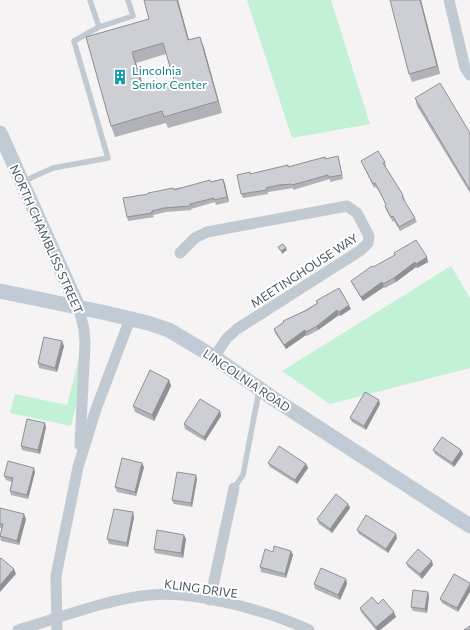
<svg xmlns="http://www.w3.org/2000/svg" width="470" height="630" viewBox="0 0 470 630" font-family="Commissioner,sans-serif">
<style>
.green{fill:#c3f1d5}
.lines{fill:none;stroke-linecap:round;stroke-linejoin:round}
.lane{stroke:#c1cad2;stroke-width:5.5}
.street{stroke:#c1cad2;stroke-width:11}
.secondary{stroke:#c1cbd6;stroke-width:15}
.wall{fill:#b0b2b7;fill-rule:evenodd}
.shaded-wall{fill:#909195}
.building{fill:#cdcfd5;stroke:#909195;fill-rule:evenodd}
.labels{text-anchor:middle;dominant-baseline:central;stroke-width:4;stroke-linejoin:round;paint-order:stroke}
.culture-label{font-size:12px;fill:#0d838f;stroke:#fff;text-anchor:start}
.street-label{font-size:12px;fill:#4a5661;stroke:#fff}
</style>
<rect width="100%" height="100%" fill="#f5f3f3"/>
<!-- green -->
<g class="green">
<polygon points="247,0 331,0 370,124 292,138"/>
<polygon points="451,266 470,298 470,368 330,404 282,371"/>
<polygon points="80,354 89,355 71,426 10,413 15,394 67,405"/>
</g>
<g class="lines">
<!-- lane -->
<g class="lane">
<polyline points="90,0 99,27"/>
<polyline points="22,182 53,168 108,158 74,41 99,27 133,16 128,0"/>
<polyline points="234,488 243,475 259,391"/>
</g>
<!-- street -->
<g class="street">
<polyline points="449,0 465,68 470,75"/>
<polyline points="180,253 195,238 207,232 347,206 357,213 369,236 368,243 361,250 237,329 227,338 214,357"/>
<polyline points="79,309 84,329 85,343 80,445"/>
<polyline points="210,600 234,488"/>
<path d="M18,630C59,618 108,599 150,595C193,590 269,611 309,630"/>
<polyline points="57,630 56,576 78,467 96,409 130,319"/>
</g>
<!-- secondary -->
<g class="secondary">
<polyline points="0,133 79,309"/>
<polyline points="0,291 106,313 148,323 169,330 214,357 274,399 470,526"/>
</g>
</g>
<!-- wall -->
<g class="wall">
<path d="M144,0H178L189,40L200,37L204,48L222,113L168,128L166,123L115,137L111,126L86,37L149,19ZM166,54L174,80L144,90L136,63Z"/>
<polygon points="390,0 421,0 440,74 412,82 409,74"/>
<polygon points="415,98 470,133 470,193 417,106"/>
<polygon points="325,157 325,159 339,161 343,179 330,182 330,179 293,190 293,188 281,190 268,192 268,194 243,198 241,194 251,174 288,167"/>
<polygon points="361,161 385,162 386,166 385,167 403,195 405,200 404,200 415,218 417,222 400,231 394,221 393,222 386,210 385,206 386,205 383,198 376,187 374,188"/>
<polygon points="223,179 225,184 229,202 216,205 215,202 191,209 192,210 166,212 153,215 154,217 128,221 127,217 148,194"/>
<polygon points="394,253 428,262 417,268 416,267 396,282 385,288 384,287 363,301 353,285 351,281 395,255"/>
<polygon points="316,301 351,309 340,316 339,315 318,330 307,336 306,335 286,349 275,333 274,329 317,303"/>
<polygon points="64,346 57,372 39,368 38,363"/>
<polygon points="169,380 171,386 154,421 135,412 133,406"/>
<polygon points="380,404 366,430 352,422 350,418"/>
<polygon points="220,411 221,416 205,441 185,429 184,424"/>
<polygon points="46,427 40,454 22,450 21,446"/>
<polygon points="433,450 461,450 463,454 454,467 435,454"/>
<polygon points="268,463 306,464 308,468 297,484 270,467"/>
<polygon points="144,467 136,496 117,492 115,487"/>
<polygon points="35,472 28,499 11,495 10,491 12,482 6,480 4,476"/>
<polygon points="197,479 192,507 174,504 172,500"/>
<polygon points="348,504 350,508 332,533 319,524 317,519"/>
<polygon points="0,508 26,519 19,545 1,541 0,537 2,528 0,528"/>
<polygon points="134,517 128,547 109,544 107,539"/>
<polygon points="357,530 397,538 388,553 359,534"/>
<polygon points="186,539 183,558 155,553 154,549"/>
<polygon points="291,551 293,555 286,578 261,572 260,567 273,552"/>
<polygon points="406,563 433,565 422,579 408,567"/>
<polygon points="454,574 458,612 442,603 440,599"/>
<polygon points="346,579 347,584 340,600 315,589 314,584"/>
<polygon points="429,596 427,613 413,611 411,607"/>
<polygon points="378,604 396,617 380,630 376,630 361,612 360,608"/>
</g>
<!-- shaded-wall -->
<g class="shaded-wall">
<polygon points="177,0 178,0 192,51 188,40"/>
<polygon points="420,0 421,0 440,74 437,66"/>
<polygon points="200,37 204,48 222,113 218,101"/>
<polygon points="132,52 136,63 148,101 143,90"/>
<polygon points="223,179 225,184 229,202 227,197"/>
<polygon points="286,248 287,250 282,254 281,251"/>
<polygon points="427,257 428,262 417,268 416,264"/>
<polygon points="415,262 416,267 396,282 394,278"/>
<polygon points="382,282 384,287 363,301 361,297"/>
<polygon points="349,305 351,309 340,316 339,312"/>
<polygon points="337,310 339,315 318,330 317,326"/>
<polygon points="305,330 306,335 286,349 284,345"/>
<polygon points="62,341 64,346 57,372 55,368"/>
<polygon points="169,380 171,386 154,421 152,415"/>
<polygon points="379,400 380,404 366,430 364,426"/>
<polygon points="220,411 221,416 205,441 204,437"/>
<polygon points="45,423 46,427 40,454 38,450"/>
<polygon points="461,450 463,454 454,467 452,463"/>
<polygon points="142,463 144,467 136,496 135,492"/>
<polygon points="306,464 308,468 297,484 295,480"/>
<polygon points="34,468 35,472 28,499 27,495"/>
<polygon points="196,475 197,479 192,507 191,503"/>
<polygon points="348,504 350,508 332,533 330,529"/>
<polygon points="133,512 134,517 128,547 127,543"/>
<polygon points="24,514 26,519 19,545 17,541"/>
<polygon points="396,534 397,538 388,553 386,549"/>
<polygon points="184,535 186,539 183,558 181,553"/>
<polygon points="291,551 293,555 286,578 285,574"/>
<polygon points="432,561 433,565 422,579 420,574"/>
<polygon points="14,569 16,574 0,592 0,585"/>
<polygon points="346,579 347,584 340,600 338,595"/>
<polygon points="470,584 470,592 458,612 457,608"/>
<polygon points="428,592 429,596 427,613 425,609"/>
<polygon points="394,612 396,617 380,630 377,630 376,627"/>
</g>
<!-- building -->
<g class="building">
<path d="M144,0H177L188,40L200,37L218,101L164,117L162,111L111,126L86,37L149,19ZM163,43L174,80L143,90L132,52Z"/>
<polygon points="390,0 420,0 437,66 409,74"/>
<polygon points="440,83 470,133 470,190 415,98"/>
<polygon points="378,151 385,162 383,163 403,195 402,197 415,218 399,227 393,216 391,217 385,206 386,205 381,194 375,183 373,184 361,161"/>
<polygon points="338,156 342,175 329,177 328,175 292,185 291,184 279,185 266,188 267,190 241,194 237,175 250,172 250,174 288,165 288,167 325,157 325,159"/>
<polygon points="223,179 227,197 214,200 214,198 190,204 190,206 164,208 152,211 152,213 127,217 123,198 148,194 148,193 173,188 174,190 210,180 211,182"/>
<polygon points="416,240 427,257 416,264 415,262 394,278 383,284 382,282 361,297 351,281 372,266 373,267 395,255 394,253"/>
<polygon points="283,244 286,248 281,251 278,247"/>
<polygon points="339,288 349,305 339,312 337,310 317,326 306,332 305,330 284,345 274,329 284,322 283,321 307,310 318,303 316,301"/>
<polygon points="44,337 62,341 55,368 38,363"/>
<polygon points="150,370 169,380 152,415 133,406"/>
<polygon points="365,392 379,400 364,426 350,418"/>
<polygon points="200,399 220,411 204,437 184,424"/>
<polygon points="27,419 45,423 38,450 21,446"/>
<polygon points="442,437 461,450 452,463 433,450"/>
<polygon points="279,446 306,464 295,480 268,463"/>
<polygon points="122,458 142,463 135,492 115,487"/>
<polygon points="8,461 34,468 27,495 10,491 13,478 4,476"/>
<polygon points="177,472 196,475 191,503 172,500"/>
<polygon points="336,494 348,504 330,529 317,519"/>
<polygon points="0,508 24,514 17,541 0,536 3,524 0,524"/>
<polygon points="114,509 133,512 127,543 107,539"/>
<polygon points="366,515 396,534 386,549 357,530"/>
<polygon points="157,530 184,535 181,553 154,549"/>
<polygon points="274,546 291,551 285,574 260,567 265,549 273,552"/>
<polygon points="418,549 432,561 420,574 406,563"/>
<polygon points="1,558 14,569 0,585 0,559"/>
<polygon points="321,568 346,579 338,595 314,584"/>
<polygon points="454,574 470,583 470,584 457,608 440,599"/>
<polygon points="413,590 428,592 425,609 411,607"/>
<polygon points="372,597 378,604 383,599 394,612 376,627 360,608"/>
<polygon points="470,626 470,630 464,630"/>
</g>
<!-- icons -->
<defs>
<symbol id="building-bare" viewBox="-9 -9 18 18"><path d="M-4-6H4V6H1V3H-1V6H-4ZM-2.5-4.3h1.7v1.8h-1.7ZM.8-4.3h1.7v1.8H.8ZM-2.5-1h1.7V.8h-1.7ZM.8-1h1.7V.8H.8Z" fill="#0f9aa8" stroke="#fff" stroke-width="2.5" paint-order="stroke"/></symbol>
</defs>
<g fill-rule="evenodd">
<use href="#building-bare" x="109" y="66" width="22" height="22"/>
</g>
<g class="labels">
<!-- culture labels -->
<g class="culture-label">
<text x="132" y="70">Lincolnia<tspan x="132" dy="14">Senior Center</tspan></text>
</g>
<!-- street labels -->
<g class="street-label">
<text transform="translate(47 239) rotate(66)">NORTH CHAMBLISS STREET</text>
<text transform="translate(304 270) rotate(-33)">MEETINGHOUSE WAY</text>
<text transform="translate(247 380) rotate(34)">LINCOLNIA ROAD</text>
<text transform="translate(201 588) rotate(8)">KLING DRIVE</text>
</g>
</g>
</svg>
